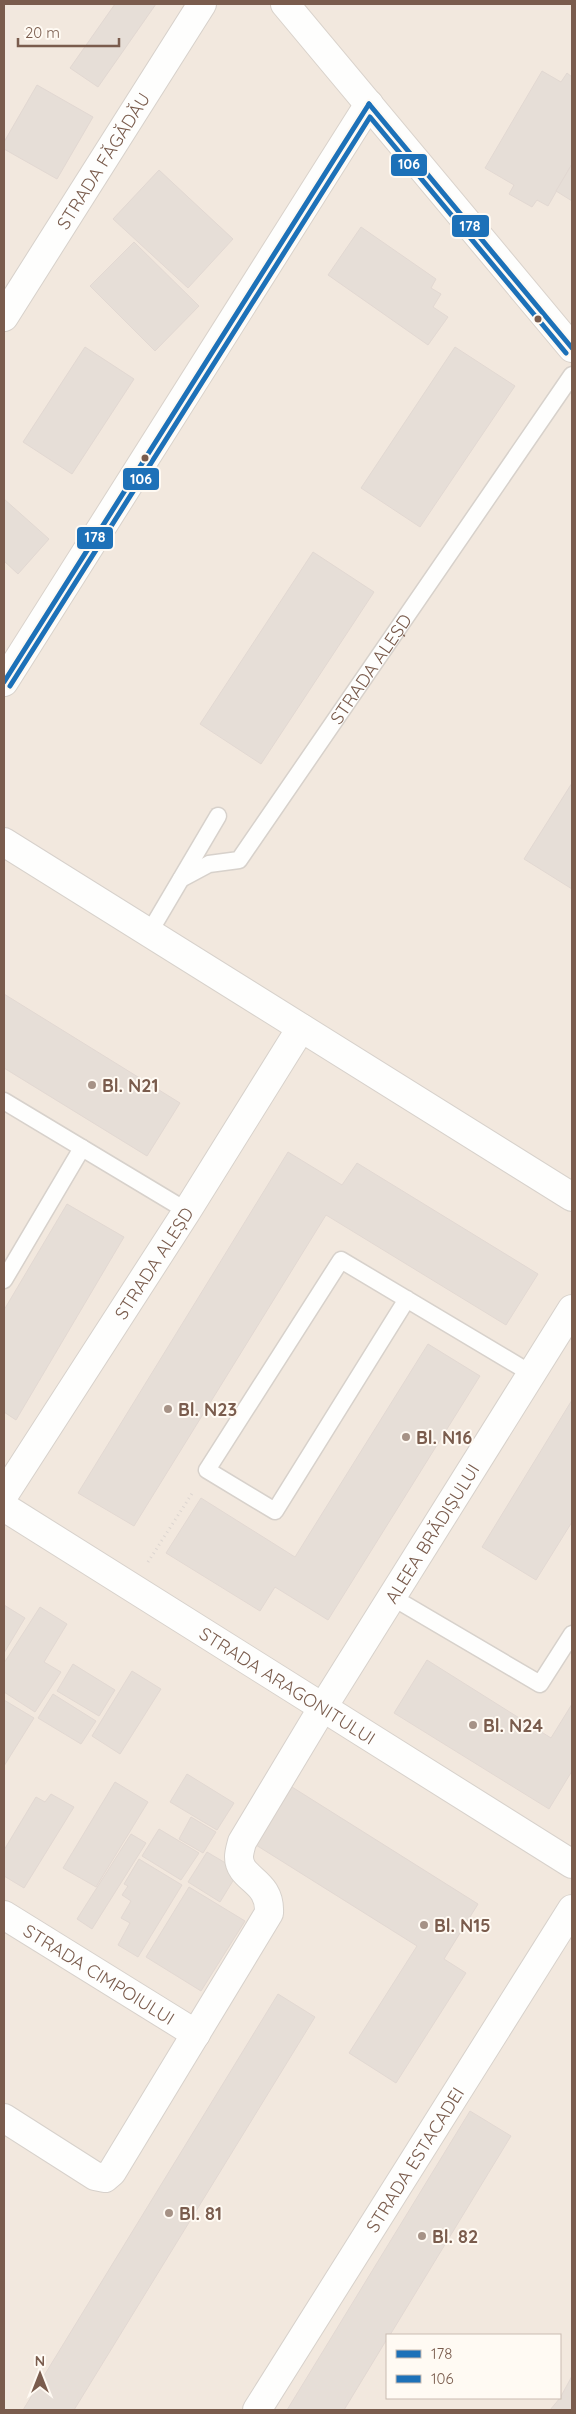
<svg xmlns="http://www.w3.org/2000/svg" width="576" height="2414" viewBox="0 0 576 2414" font-family="Quicksand,sans-serif">
<style>
.residential{fill:#f2e8de;fill-rule:evenodd}
.building{fill:#e6ded7;stroke:#e2d8d2}
.lines{fill:none;stroke-linecap:round;stroke-linejoin:round}
.service-casing{stroke:#d7d1cb;stroke-width:19}
.minor-casing{stroke:#d7d1cb;stroke-width:30}
.secondary-casing{stroke:#d9d2cb;stroke-width:30}
.path{stroke:#dcd5d0;stroke-width:3;stroke-dasharray:1 4;stroke-linecap:butt}
.service{stroke:#fefefd;stroke-width:16}
.minor{stroke:#fefefd;stroke-width:28}
.secondary{stroke:#fefefd;stroke-width:28}
.bus-1-casing{stroke:#fffaf3;stroke-width:9}
.bus-2-casing{stroke:#fffaf3;stroke-width:9}
.bus-1{stroke:#1d71b8;stroke-width:5}
.bus-2{stroke:#1d71b8;stroke-width:5}
.bus-dot{fill:#7a5c4d;stroke:#fffaf3;stroke-width:2}
.poi-dot{fill:#a69286;stroke:#fffaf3;stroke-width:2}
.labels{text-anchor:middle;dominant-baseline:central;stroke-width:4;stroke-linejoin:round;paint-order:stroke}
.street-label{font-size:18px;fill:#7a5c4d;stroke:#fffaf3}
.poi-label{font-size:18px;font-weight:bold;fill:#7a5c4d;stroke:#fffaf3;text-anchor:start}
.line-badge{stroke:#fffaf3;stroke-width:2}
.badge-label{font-size:14px;text-anchor:middle;font-weight:bold;fill:#fff}
</style>
<rect width="100%" height="100%" fill="#f9f5f0"/>
<!-- residential -->
<path class="residential" d="M4,4H572V2410H4ZM387,2335H560V2398H387Z"/>
<!-- building -->
<g class="building">
<polygon points="115,4 156,4 98,87 70,68"/>
<polygon points="542,71 561,82 567,73 572,77 572,164 548,206 537,200 532,207 509,194 514,185 485,168"/>
<polygon points="37,85 93,117 57,179 4,149 4,142"/>
<polygon points="572,164 572,201 556,191"/>
<polygon points="159,170 233,239 188,288 113,219"/>
<polygon points="361,227 436,279 431,288 441,294 433,307 448,317 428,345 328,275"/>
<polygon points="134,242 199,306 155,351 90,286"/>
<polygon points="85,347 134,379 72,474 23,442"/>
<polygon points="455,347 515,386 420,527 361,488"/>
<polygon points="4,499 49,539 18,574 4,561"/>
<polygon points="313,552 374,592 261,764 200,724"/>
<polygon points="572,783 572,889 524,859"/>
<polygon points="4,994 180,1103 147,1156 4,1068"/>
<polygon points="288,1152 342,1185 357,1163 538,1274 506,1325 326,1215 134,1526 78,1493"/>
<polygon points="67,1204 124,1237 16,1420 4,1412 4,1310"/>
<polygon points="428,1344 480,1376 328,1620 275,1587 260,1611 166,1553 201,1498 295,1557"/>
<polygon points="572,1400 572,1522 536,1580 482,1547"/>
<polygon points="4,1605 25,1618 4,1653"/>
<polygon points="40,1607 67,1624 44,1662 61,1672 35,1712 4,1692 4,1663"/>
<polygon points="427,1660 551,1738 572,1704 572,1771 549,1809 394,1713"/>
<polygon points="73,1664 115,1690 99,1716 57,1691"/>
<polygon points="132,1671 161,1689 120,1754 92,1736"/>
<polygon points="53,1694 96,1721 81,1744 38,1718"/>
<polygon points="4,1700 34,1718 4,1766"/>
<polygon points="187,1774 234,1803 217,1830 170,1802"/>
<polygon points="115,1782 148,1802 96,1887 63,1868"/>
<polygon points="292,1787 478,1904 444,1959 466,1973 396,2083 349,2053 417,1946 256,1845"/>
<polygon points="51,1794 74,1807 24,1888 4,1876 4,1850 36,1797 45,1802"/>
<polygon points="191,1817 216,1832 203,1853 179,1839"/>
<polygon points="159,1829 199,1853 181,1880 142,1856"/>
<polygon points="131,1834 146,1843 92,1929 77,1919"/>
<polygon points="207,1852 239,1871 220,1902 188,1882"/>
<polygon points="139,1859 182,1885 138,1957 118,1945 130,1923 121,1918 131,1901 122,1895 128,1886 124,1884"/>
<polygon points="189,1887 245,1921 201,1991 146,1957"/>
<polygon points="278,1994 315,2017 74,2410 23,2410"/>
<polygon points="470,2111 511,2136 390,2335 387,2335 387,2339 344,2410 287,2410"/>
<polygon points="572,2376 572,2410 550,2410 560,2398"/>
</g>
<g class="lines">
<defs>
<g id="service">
<path id="s1" d="M181,879L209,864L239,860L572,375"/>
<polyline points="149,933 218,816"/>
<polyline points="4,1101 187,1211"/>
<polyline points="4,1280 82,1148"/>
<polyline points="407,1299 275,1511 207,1470 341,1260 532,1374"/>
<polyline points="392,1597 540,1684 572,1634"/>
</g>
<g id="minor">
<path id="s2" d="M4,317L202,4"/>
<polyline points="4,842 572,1197"/>
<path id="s3" d="M4,1495L187,1211L301,1028"/>
<path id="s4" d="M4,1507L572,1864"/>
<path id="s5" d="M4,1915L196,2034"/>
<path id="s6" d="M4,2118L95,2176L105,2178L112,2172L269,1913C271,1880 239,1880 239,1857C239,1852 241,1846 242,1842L323,1707L572,1309"/>
<path id="s7" d="M257,2410L572,1909"/>
</g>
<g id="secondary">
<polyline points="285,4 572,348"/>
<polyline points="4,682 369,104"/>
</g>
</defs>
<!-- service casing -->
<use href="#service" class="service-casing"/>
<!-- minor casing -->
<use href="#minor" class="minor-casing"/>
<!-- secondary casing -->
<use href="#secondary" class="secondary-casing"/>
<!-- path -->
<polyline class="path" points="148,1562 193,1492"/>
<!-- service -->
<use href="#service" class="service"/>
<!-- minor -->
<use href="#minor" class="minor"/>
<!-- secondary -->
<use href="#secondary" class="secondary"/>
<defs>
<g id="bus-1">
<polyline points="369,104 572,348"/>
<polyline points="4,682 369,104"/>
</g>
<polyline id="bus-2" points="10,686 370,117 566,353"/>
</defs>
<!-- bus-1 casing -->
<use href="#bus-1" class="bus-1-casing"/>
<!-- bus-2 casing -->
<use href="#bus-2" class="bus-2-casing"/>
<!-- bus-1 -->
<use href="#bus-1" class="bus-1"/>
<!-- bus-2 -->
<use href="#bus-2" class="bus-2"/>
</g>
<!-- markers -->
<g class="bus-dot">
<circle cx="538" cy="319" r="4.5"/>
<circle cx="145" cy="458" r="4.5"/>
</g>
<g class="poi-dot">
<circle cx="92" cy="1085" r="5"/>
<circle cx="168" cy="1409" r="5"/>
<circle cx="406" cy="1437" r="5"/>
<circle cx="473" cy="1725" r="5"/>
<circle cx="424" cy="1925" r="5"/>
<circle cx="169" cy="2213" r="5"/>
<circle cx="422" cy="2236" r="5"/>
</g>
<g class="labels">
<!-- street labels -->
<g class="street-label">
<text stroke="none"><textPath href="#s2" startOffset="185">STRADA FĂGĂDĂU</textPath></text>
<text stroke="none"><textPath href="#s1" startOffset="294">STRADA ALEȘD</textPath></text>
<text stroke="none"><textPath href="#s3" startOffset="276">STRADA ALEȘD</textPath></text>
<text stroke="none"><textPath href="#s6" startOffset="874">ALEEA BRĂDIȘULUI</textPath></text>
<text stroke="none"><textPath href="#s4" startOffset="335">STRADA ARAGONITULUI</textPath></text>
<text stroke="none"><textPath href="#s5" startOffset="112">STRADA CIMPOIULUI</textPath></text>
<text stroke="none"><textPath href="#s7" startOffset="296">STRADA ESTACADEI</textPath></text>
</g>
<!-- poi labels -->
<g class="poi-label">
<text x="102" y="1085">Bl. N21</text>
<text x="178" y="1409">Bl. N23</text>
<text x="416" y="1437">Bl. N16</text>
<text x="483" y="1725">Bl. N24</text>
<text x="434" y="1925">Bl. N15</text>
<text x="179" y="2213">Bl. 81</text>
<text x="432" y="2236">Bl. 82</text>
</g>
</g>
<g class="line-badge">
<rect x="390" y="153" width="38" height="24" rx="5" fill="#1d71b8"/>
<rect x="451" y="214" width="39" height="24" rx="5" fill="#1d71b8"/>
<rect x="122" y="467" width="38" height="24" rx="5" fill="#1d71b8"/>
<rect x="76" y="526" width="38" height="24" rx="5" fill="#1d71b8"/>
</g>
<g class="badge-label">
<text x="409" y="169">106</text>
<text x="470" y="231">178</text>
<text x="141" y="484">106</text>
<text x="95" y="542">178</text>
</g>
<!-- border -->
<rect width="576" height="2414" fill="none" stroke="#7a5c4d" stroke-width="10"/>
<!-- legend -->
<rect x="386" y="2334" width="175" height="65" fill="#fffaf3" stroke="#cabbb1"/>
<rect x="396" y="2350" width="25" height="8" fill="#1d71b8" stroke="#cabbb1"/>
<text x="431" y="2359" font-size="15" fill="#7a5c4d">178</text>
<rect x="396" y="2375" width="25" height="8" fill="#1d71b8" stroke="#cabbb1"/>
<text x="431" y="2384" font-size="15" fill="#7a5c4d">106</text>
<!-- north arrow -->
<g transform="translate(40 2374)" stroke="#fffaf3" stroke-width="4" paint-order="stroke">
<path d="M0-4L9 19L0 12L-9 19Z" fill="#7a5c4d"/>
<text y="-8" font-size="14" font-weight="bold" text-anchor="middle" fill="#7a5c4d">N</text>
</g>
<!-- scale -->
<path d="M18 38v8h101v-8" fill="none" stroke="#7a5c4d" stroke-width="2.5"/>
<text x="25" y="38" font-size="15" fill="#7a5c4d" stroke="#fffaf3" stroke-width="4" paint-order="stroke">20 m</text>
</svg>
